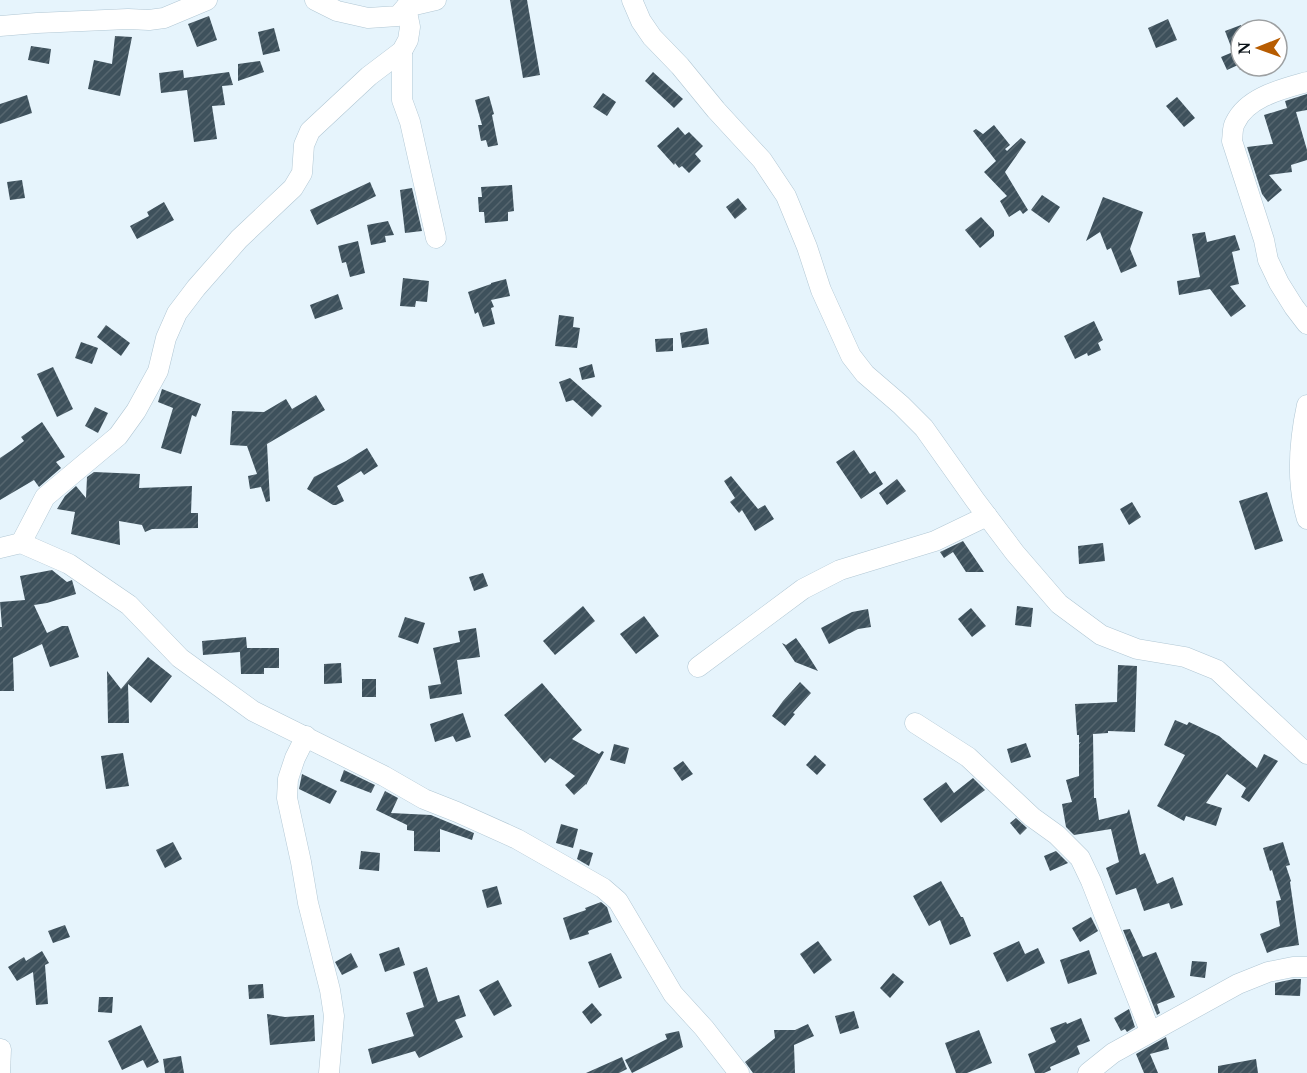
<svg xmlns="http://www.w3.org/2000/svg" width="1307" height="1073" viewBox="0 0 1307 1073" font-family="'Noto Serif',serif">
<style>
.building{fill:url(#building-hatch)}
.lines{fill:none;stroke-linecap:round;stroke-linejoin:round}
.minor-casing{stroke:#b1c7d4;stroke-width:21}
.minor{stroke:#fff;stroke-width:20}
</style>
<defs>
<pattern id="building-hatch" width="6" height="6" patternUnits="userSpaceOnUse" patternTransform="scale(1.5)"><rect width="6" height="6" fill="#3e515c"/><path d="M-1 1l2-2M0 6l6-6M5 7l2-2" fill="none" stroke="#56666f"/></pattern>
</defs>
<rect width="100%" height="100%" fill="#e6f4fc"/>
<!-- building -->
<g class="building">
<polygon points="510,0 527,0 540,75 523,78"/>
<polygon points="209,16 217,40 197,47 188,24"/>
<polygon points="1168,19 1177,40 1156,48 1148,28"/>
<polygon points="1241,25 1241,70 1240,70 1238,65 1227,70 1221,57 1233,52 1225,31"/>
<polygon points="274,28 280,51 263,55 258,32"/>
<polygon points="115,36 132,37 120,96 88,89 94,60 112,64"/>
<polygon points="31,46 51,49 49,64 28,60"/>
<polygon points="260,61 264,72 238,81 238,64"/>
<polygon points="183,70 184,78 229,72 233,85 222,86 225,105 212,106 217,139 194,142 187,90 161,93 159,73"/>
<polygon points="653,72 683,99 674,108 645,81"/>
<polygon points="603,93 616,102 607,116 593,107"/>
<polygon points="1307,94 1307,110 1296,112 1307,150 1307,160 1291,165 1292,172 1269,175 1282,190 1268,202 1262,194 1247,147 1273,144 1264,115 1287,108 1285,101"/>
<polygon points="27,95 32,113 0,124 0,104"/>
<polygon points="489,96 494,114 492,115 498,145 488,147 486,140 481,141 478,125 482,125 475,100"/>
<polygon points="1177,97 1195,118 1184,127 1166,106"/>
<polygon points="994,125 1010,145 1005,149 1007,151 1021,138 1026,142 1005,172 1028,210 1023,214 1020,210 1009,217 1000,201 1007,196 984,172 996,161 973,131 976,129 983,134"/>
<polygon points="678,127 685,135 689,132 703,146 695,154 701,161 689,173 682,166 679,168 675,163 674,165 657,146"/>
<polygon points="22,180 25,198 10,200 7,182"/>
<polygon points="370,182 376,196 317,225 310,210"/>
<polygon points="512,185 514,211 508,212 508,221 485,223 484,212 479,212 478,197 482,197 481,187"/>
<polygon points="412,188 422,231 405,233 400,190"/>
<polygon points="1042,195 1060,207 1049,223 1031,210"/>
<polygon points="1103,197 1143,212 1130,249 1137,266 1121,273 1111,248 1107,250 1100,232 1086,241"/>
<polygon points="738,198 747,209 735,219 726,207"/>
<polygon points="164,202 174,220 137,239 130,226 149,216 147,212"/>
<polygon points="981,217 994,231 994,236 980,248 965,230"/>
<polygon points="388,221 394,235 385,236 386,242 371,245 367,225"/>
<polygon points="1205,232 1207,242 1235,235 1240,250 1232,252 1239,284 1230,286 1246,306 1231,317 1210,289 1179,295 1177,281 1200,277 1192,234"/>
<polygon points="358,241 365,273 350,277 346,262 342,263 338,246"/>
<polygon points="403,278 429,281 427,302 416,301 415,307 400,306"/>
<polygon points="506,279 510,296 491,300 494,307 491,308 495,324 483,327 478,312 475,314 468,292 491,284 491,283"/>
<polygon points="338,294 343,309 315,319 310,305"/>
<polygon points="559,315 574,317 573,327 580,328 577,348 555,346"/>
<polygon points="1094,321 1103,340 1098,343 1101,350 1088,356 1087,353 1075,359 1064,336"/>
<polygon points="106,325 130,343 121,356 97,337"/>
<polygon points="707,328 709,344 682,348 680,333"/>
<polygon points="673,338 673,351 656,352 655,339"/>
<polygon points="81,342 98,348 92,364 75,358"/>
<polygon points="592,364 595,377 582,380 579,368"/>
<polygon points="53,367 73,409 57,417 37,374"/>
<polygon points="570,378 602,406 592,417 573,400 566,402 559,382"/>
<polygon points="162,389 201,404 196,417 192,415 181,454 161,448 173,408 158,402"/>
<polygon points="316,395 325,410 267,444 270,501 266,502 261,487 250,489 248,476 257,474 247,446 230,445 232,411 264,412 286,399 292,409"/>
<polygon points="95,407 108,413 98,433 85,426"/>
<polygon points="42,422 65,457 56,462 61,468 39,487 34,480 0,500 0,458 12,450 24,441 21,437"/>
<polygon points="367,448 378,466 364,475 361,471 337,486 344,501 336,505 333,505 307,489 314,477 346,461"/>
<polygon points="854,450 870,474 875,471 883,484 861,499 836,462"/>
<polygon points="94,472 140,474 139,488 192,486 191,513 198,513 198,528 152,529 145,532 142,525 119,521 120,545 71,534 75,512 57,509 65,496 76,486 86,498 87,477"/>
<polygon points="731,476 758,509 765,505 774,519 755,531 742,510 739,513 730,502 735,498 724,481"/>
<polygon points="897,479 906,491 887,505 879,493"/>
<polygon points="1267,492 1283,541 1255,550 1239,501"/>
<polygon points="1132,502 1141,517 1129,525 1120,509"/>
<polygon points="963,541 984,572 966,572 953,552 944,558 940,552"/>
<polygon points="1103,543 1105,561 1079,564 1078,546"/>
<polygon points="52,570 67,582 72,580 76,594 47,603 34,605 47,633 62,626 68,626 79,657 50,667 42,644 13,658 14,691 0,691 0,627 2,627 0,602 25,600 20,576"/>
<polygon points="483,573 488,586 474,591 469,577"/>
<polygon points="583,606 595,621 555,655 543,641"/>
<polygon points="1017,606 1033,608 1031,627 1015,625"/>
<polygon points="971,608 986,626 972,637 958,619"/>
<polygon points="868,609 871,627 858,629 829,644 821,628 852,612"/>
<polygon points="644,616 659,636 636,654 620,634"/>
<polygon points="405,617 425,623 418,644 398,637"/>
<polygon points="476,628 480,657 457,660 462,694 430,699 428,686 441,684 433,648 460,642 458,631"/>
<polygon points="246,637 247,648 279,648 279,668 264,668 264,674 241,674 240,652 203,655 202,641"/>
<polygon points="796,638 806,652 818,671 795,662 782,643 786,645"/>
<polygon points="148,657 172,676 151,703 128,684 129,723 108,723 107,671 121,689"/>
<polygon points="341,663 342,683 324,684 324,664"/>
<polygon points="1118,665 1137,666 1135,732 1108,731 1108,733 1093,734 1094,798 1096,798 1099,820 1127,813 1129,809 1140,855 1145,853 1157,884 1173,877 1183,905 1171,909 1169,903 1144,911 1136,888 1116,895 1106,868 1119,862 1111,829 1074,835 1066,827 1062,804 1072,802 1066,780 1079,776 1079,744 1081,742 1079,743 1079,735 1077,735 1075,704 1117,702"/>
<rect x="362" y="679" width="14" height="18"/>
<polygon points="800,682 811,693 793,713 795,714 785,726 772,716 783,701"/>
<polygon points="542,683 582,730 572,739 599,754 602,751 604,752 586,785 586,784 574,795 565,785 575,776 550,758 545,763 504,715"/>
<polygon points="463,713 471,737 456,742 453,736 435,742 430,724"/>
<polygon points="1175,720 1187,725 1189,722 1219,736 1257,768 1264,754 1278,761 1249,802 1241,797 1246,788 1227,774 1206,803 1222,808 1216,826 1186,816 1184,821 1157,806 1185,755 1164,745"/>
<polygon points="1026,743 1031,757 1011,763 1007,749"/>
<polygon points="614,744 629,748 625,764 610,760"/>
<polygon points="123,753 129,786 106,789 101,756"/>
<polygon points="815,755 826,765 817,775 806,765"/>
<polygon points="683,761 693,774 682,781 673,768"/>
<polygon points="344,770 375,785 371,793 340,781"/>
<polygon points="302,774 337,791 330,804 299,789"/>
<polygon points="973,778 985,790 941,823 923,799 946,782 954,793"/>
<polygon points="385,791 398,798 391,813 431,815 474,833 472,840 440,829 440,852 414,851 414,831 407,830 407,825 376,810"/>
<polygon points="1016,818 1027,828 1020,835 1010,823"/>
<polygon points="561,824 578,829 573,848 556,843"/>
<polygon points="173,842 182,859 165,868 156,850"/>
<polygon points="1283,842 1290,865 1286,866 1291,881 1290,882 1299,945 1280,948 1267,953 1260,934 1280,926 1276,901 1281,900 1272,870 1270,871 1263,848"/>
<polygon points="580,849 593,853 589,866 577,859"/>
<polygon points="361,851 380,853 379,871 359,869"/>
<polygon points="1056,851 1068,863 1050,871 1044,856"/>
<polygon points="941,881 961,917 963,917 971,936 950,945 940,920 929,926 913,896"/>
<polygon points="497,886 502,904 487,908 482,890"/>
<polygon points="601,902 607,907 612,922 588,931 589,934 570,940 563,918 586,910 585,908"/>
<polygon points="1091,917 1098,931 1080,942 1072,928"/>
<polygon points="65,925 70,937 53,943 48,931"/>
<polygon points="1130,929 1143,957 1156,952 1175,997 1157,1004 1160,1013 1157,1015 1123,930"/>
<polygon points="818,941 832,960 814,974 800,954"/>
<polygon points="1019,941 1025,954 1038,948 1045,963 1007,982 993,953"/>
<polygon points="399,947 405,965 385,972 379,954"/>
<polygon points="1089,950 1097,974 1068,984 1060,960"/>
<polygon points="42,951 49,963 45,965 48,1004 36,1005 33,972 17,981 8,967 24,957 26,961"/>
<polygon points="351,953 358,967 342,975 335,962"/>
<polygon points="611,953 622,978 599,988 588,962"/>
<polygon points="1192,961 1207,962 1205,978 1190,976"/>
<polygon points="427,967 438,1002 459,995 466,1016 455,1020 463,1037 419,1058 415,1051 372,1064 368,1049 414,1036 406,1013 424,1007 413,972"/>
<polygon points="893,973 904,982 890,998 880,988"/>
<polygon points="1294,979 1301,979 1300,996 1275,995 1275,983"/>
<polygon points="498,980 512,1006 494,1016 479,990"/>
<polygon points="263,984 264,998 249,999 248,985"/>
<polygon points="99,997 113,997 112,1013 98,1012"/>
<polygon points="592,1003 602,1015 591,1024 582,1012"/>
<polygon points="1129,1009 1135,1027 1127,1032 1125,1029 1121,1031 1114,1018"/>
<polygon points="854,1011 859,1028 840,1034 835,1016"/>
<polygon points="267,1014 285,1017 314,1015 315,1041 270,1045"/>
<polygon points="1081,1018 1090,1041 1077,1046 1080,1054 1050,1067 1051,1070 1044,1073 1035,1073 1028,1054 1056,1042 1050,1028 1066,1022 1067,1024"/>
<polygon points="808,1024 814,1036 794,1045 795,1073 753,1073 745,1062 775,1038 774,1030 795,1030"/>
<polygon points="141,1025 159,1062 147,1068 143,1060 122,1070 108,1041"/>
<polygon points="979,1030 992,1063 967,1073 956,1073 945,1043"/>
<polygon points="679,1031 683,1047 632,1073 625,1060 667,1039 665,1034"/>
<polygon points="1166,1037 1169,1049 1150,1054 1158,1073 1144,1073 1136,1054"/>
<polygon points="181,1056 184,1073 165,1073 163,1059"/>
<polygon points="622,1057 627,1069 619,1073 586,1073"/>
<polygon points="1256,1059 1258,1073 1218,1073 1218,1066"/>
</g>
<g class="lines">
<defs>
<g id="minor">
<polyline points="315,0 337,11 368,18 398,16 406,7 436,0"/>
<polyline points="632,0 641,21 652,37 680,66 716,110 762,160 786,196 807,247 821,290 851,356 865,374 901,405 924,428 975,500 1015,553 1059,604 1101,635 1137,649 1185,657 1217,670 1307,754"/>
<polyline points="0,26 37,23 128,19 149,20 164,18 207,0"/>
<polyline points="402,51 402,100 410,122 436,238"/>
<path d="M1307,82C1282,89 1247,97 1235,123C1232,128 1233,135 1232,141L1264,240L1268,260L1279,283L1294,307L1307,324"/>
<path d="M1307,405C1299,442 1296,482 1307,519"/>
<polyline points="21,543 45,497 118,436 136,411 158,371 166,338 177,313 196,288 239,239 293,188 302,173 304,145 310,131 369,76 402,51 408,40 410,27 406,7"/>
<polyline points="0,548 21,543 69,564 129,605 180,658 253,711 384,776 424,799 457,812 517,839 603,888 618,901 673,994 704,1028 739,1073"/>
<polyline points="698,667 803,589 840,570 935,541 987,516"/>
<polyline points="915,723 968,757 1032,817 1057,835 1080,858 1091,881 1150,1031"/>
<polyline points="306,736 295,758 288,779 287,798 301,862 308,903 330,990 334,1016 329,1073"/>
<polyline points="0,1073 1,1049"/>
<polyline points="1088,1073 1113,1053 1238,984 1268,972 1293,967 1307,967"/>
</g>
</defs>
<!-- minor casing -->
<use href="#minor" class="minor-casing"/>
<!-- minor -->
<use href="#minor" class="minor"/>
</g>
<!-- north arrow -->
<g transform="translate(1259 48) rotate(269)"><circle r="28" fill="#ffffff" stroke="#9da0a2" stroke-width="1.5"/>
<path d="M0-4.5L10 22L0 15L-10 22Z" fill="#b75c01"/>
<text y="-9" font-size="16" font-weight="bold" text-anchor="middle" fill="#0a1217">N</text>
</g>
</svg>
